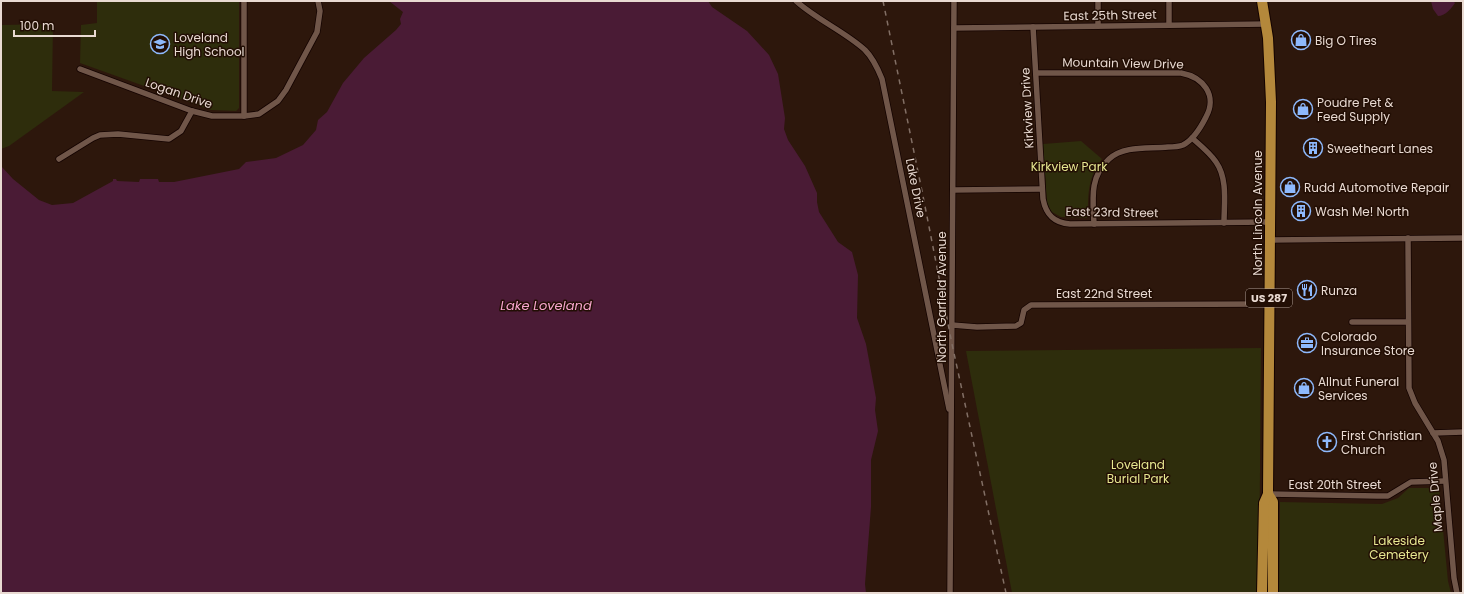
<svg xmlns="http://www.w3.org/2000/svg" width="1464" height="594" viewBox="0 0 1464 594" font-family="Poppins,sans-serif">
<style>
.green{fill:#2e2d0c}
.water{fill:#4a1b35}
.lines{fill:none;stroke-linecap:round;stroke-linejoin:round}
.street-casing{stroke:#140300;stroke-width:7}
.highway-casing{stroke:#140300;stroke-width:12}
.street{stroke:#705649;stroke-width:5.5}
.highway{stroke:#b4883b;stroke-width:10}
.rail{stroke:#826f65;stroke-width:1.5;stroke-dasharray:5 5;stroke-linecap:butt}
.labels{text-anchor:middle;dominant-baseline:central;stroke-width:3;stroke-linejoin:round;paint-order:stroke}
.shield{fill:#220e04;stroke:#ad9d94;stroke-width:1}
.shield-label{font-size:11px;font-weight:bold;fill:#e9dad2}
.street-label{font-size:12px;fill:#e9dad2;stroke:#220e04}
.poi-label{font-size:12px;fill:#e9dad2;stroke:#220e04;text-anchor:start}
.park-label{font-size:12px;fill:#e6e790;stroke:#220e04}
.water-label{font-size:13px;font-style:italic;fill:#f7a5cd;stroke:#220e04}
</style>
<rect width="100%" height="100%" fill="#2d170c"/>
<!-- green -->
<g class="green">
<polygon points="97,1 239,1 239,108 236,111 211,110 80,63 81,25 97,23"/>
<polygon points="53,24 52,91 84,92 9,146 1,149 1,25"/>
<path d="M1081,141L1102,159C1088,177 1088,194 1088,215L1087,218L1061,217L1052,212L1050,209L1047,203L1043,144Z"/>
<polygon points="1261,348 1259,593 1012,593 966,351"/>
<polygon points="1409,488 1439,488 1448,581 1451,593 1279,593 1280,502 1382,504 1398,498"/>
</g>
<!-- water -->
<g class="water">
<polygon points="389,1 708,1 712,7 747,31 769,55 778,74 785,118 784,129 788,140 805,166 817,193 817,202 819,212 838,242 852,252 858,275 857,318 866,344 876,398 875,410 878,431 871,460 871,507 865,584 866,593 1,593 1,166 13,179 39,200 52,205 73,203 113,181 113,179 116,179 117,181 139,182 140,179 158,179 159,182 174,182 239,169 246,162 276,158 303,145 316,130 318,120 327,112 343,83 364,58 396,30 401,24 400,19 403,12"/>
<path d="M1431,1H1453L1455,3C1451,9 1445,16 1438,16L1433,9Z"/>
</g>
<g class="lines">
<defs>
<g id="street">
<path d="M796,1C817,20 844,31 865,50C873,58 878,69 882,79L949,409"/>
<polyline points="1098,1 1098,26"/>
<polyline points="1169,1 1169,25"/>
<path d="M1033,27L1043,199C1046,215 1054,223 1070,224L1270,222"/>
<polyline points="954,28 1267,24"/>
<polyline points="80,69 192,111 212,116 244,116 259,114 278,101 286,90 317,32 320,11 318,1"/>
<path d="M1036,73H1181C1192,75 1200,79 1206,88C1212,97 1211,108 1206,117C1201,127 1193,140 1183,145C1178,147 1173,147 1168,147C1149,149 1124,145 1109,159C1089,177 1093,200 1094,224"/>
<polyline points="244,116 244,1"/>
<path d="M1192,138C1200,145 1210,153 1216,162C1228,179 1224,204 1224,223"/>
<polyline points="59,159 93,138 100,135 118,134 169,139 181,131 192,111"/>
<polyline points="953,190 1042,189"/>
<polyline points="1408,238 1409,388 1415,403 1438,441 1444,460 1454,578 1457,593"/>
<polyline points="1270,240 1463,238"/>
<polyline points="1352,322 1407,322"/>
<polyline points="952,325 977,327 1016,326 1021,323 1024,310 1031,305 1269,304"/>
<polyline points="1433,433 1463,432"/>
<polyline points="1268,494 1377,496 1388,496 1411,482 1445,481"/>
<polyline points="950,593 954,1"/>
</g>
<g id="highway">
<polyline points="1262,1 1268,38 1271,102 1268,494 1273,502 1273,593"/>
<polyline points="1262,593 1264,503 1268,494"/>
</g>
</defs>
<!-- street casing -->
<use href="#street" class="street-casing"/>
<!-- highway casing -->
<use href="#highway" class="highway-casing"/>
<!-- street -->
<use href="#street" class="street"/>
<!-- highway -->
<use href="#highway" class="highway"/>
<!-- rail -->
<polyline class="rail" points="883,1 923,196 952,344 1006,593"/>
</g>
<!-- icons -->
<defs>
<symbol id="shop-ring" viewBox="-11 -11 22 22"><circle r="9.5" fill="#220e04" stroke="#8eb9fc" stroke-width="1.5"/><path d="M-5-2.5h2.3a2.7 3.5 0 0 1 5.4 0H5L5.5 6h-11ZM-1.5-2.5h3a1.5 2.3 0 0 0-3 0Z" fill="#8eb9fc"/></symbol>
<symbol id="school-ring" viewBox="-11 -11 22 22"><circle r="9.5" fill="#220e04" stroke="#8eb9fc" stroke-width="1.5"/><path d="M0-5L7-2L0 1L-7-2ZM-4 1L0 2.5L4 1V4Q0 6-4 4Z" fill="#8eb9fc"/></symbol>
<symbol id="building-ring" viewBox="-11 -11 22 22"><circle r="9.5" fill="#220e04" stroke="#8eb9fc" stroke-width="1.5"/><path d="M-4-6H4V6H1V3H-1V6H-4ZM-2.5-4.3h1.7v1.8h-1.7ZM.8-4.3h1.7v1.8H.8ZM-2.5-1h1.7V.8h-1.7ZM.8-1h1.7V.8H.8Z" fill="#8eb9fc"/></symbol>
<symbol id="restaurant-ring" viewBox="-11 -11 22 22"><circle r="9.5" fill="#220e04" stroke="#8eb9fc" stroke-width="1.5"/><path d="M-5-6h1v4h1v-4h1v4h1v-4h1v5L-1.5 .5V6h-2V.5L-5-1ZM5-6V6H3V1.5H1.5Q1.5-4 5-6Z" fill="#8eb9fc"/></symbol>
<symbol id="office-ring" viewBox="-11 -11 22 22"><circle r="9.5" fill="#220e04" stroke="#8eb9fc" stroke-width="1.5"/><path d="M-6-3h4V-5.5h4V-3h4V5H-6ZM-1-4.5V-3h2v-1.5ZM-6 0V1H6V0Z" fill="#8eb9fc"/></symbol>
<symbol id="church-ring" viewBox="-11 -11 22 22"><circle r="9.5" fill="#220e04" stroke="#8eb9fc" stroke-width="1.5"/><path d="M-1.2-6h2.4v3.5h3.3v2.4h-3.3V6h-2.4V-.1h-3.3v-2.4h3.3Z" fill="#8eb9fc"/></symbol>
</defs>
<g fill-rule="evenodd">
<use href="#shop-ring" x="1290" y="29" width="22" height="22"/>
<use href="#school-ring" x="149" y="33" width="22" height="22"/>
<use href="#shop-ring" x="1292" y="98" width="22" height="22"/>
<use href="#building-ring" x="1302" y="137" width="22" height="22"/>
<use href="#shop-ring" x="1279" y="176" width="22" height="22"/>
<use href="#building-ring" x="1290" y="200" width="22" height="22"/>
<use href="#restaurant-ring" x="1296" y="279" width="22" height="22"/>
<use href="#office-ring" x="1296" y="332" width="22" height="22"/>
<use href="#shop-ring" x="1293" y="377" width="22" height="22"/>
<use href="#church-ring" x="1316" y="431" width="22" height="22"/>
</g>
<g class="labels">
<!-- shield labels -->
<rect class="shield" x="1246" y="289" width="46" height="18" rx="3"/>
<g class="shield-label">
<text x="1269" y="298">US 287</text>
</g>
<!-- street labels -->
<g class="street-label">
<text transform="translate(1110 15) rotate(-1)">East 25th Street</text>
<text transform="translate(1123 63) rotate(1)">Mountain View Drive</text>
<text transform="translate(179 93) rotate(19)">Logan Drive</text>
<text transform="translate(1027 108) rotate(-93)">Kirkview Drive</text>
<text transform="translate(916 188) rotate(79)">Lake Drive</text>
<text transform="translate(1112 212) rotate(1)">East 23rd Street</text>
<text transform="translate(1257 213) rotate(-90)">North Lincoln Avenue</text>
<text x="1104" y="293">East 22nd Street</text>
<text transform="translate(941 297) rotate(-90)">North Garfield Avenue</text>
<text x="1335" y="484">East 20th Street</text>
<text transform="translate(1435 497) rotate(-95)">Maple Drive</text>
</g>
<!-- poi labels -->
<g class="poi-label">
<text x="174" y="37">Loveland<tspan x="174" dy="14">High School</tspan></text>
<text x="1315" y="40">Big O Tires</text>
<text x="1317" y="102">Poudre Pet &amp;<tspan x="1317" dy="14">Feed Supply</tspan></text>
<text x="1327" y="148">Sweetheart Lanes</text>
<text x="1304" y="187">Rudd Automotive Repair</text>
<text x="1315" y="211">Wash Me! North</text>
<text x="1321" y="290">Runza</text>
<text x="1321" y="336">Colorado<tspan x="1321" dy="14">Insurance Store</tspan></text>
<text x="1318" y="381">Allnut Funeral<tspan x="1318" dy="14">Services</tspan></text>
<text x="1341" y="435">First Christian<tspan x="1341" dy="14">Church</tspan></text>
</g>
<!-- park labels -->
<g class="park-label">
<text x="1069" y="166">Kirkview Park</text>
<text x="1138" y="464">Loveland<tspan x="1138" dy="14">Burial Park</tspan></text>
<text x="1399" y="540">Lakeside<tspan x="1399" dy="14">Cemetery</tspan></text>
</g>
<!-- water labels -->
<g class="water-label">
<text x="546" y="305">Lake Loveland</text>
</g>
</g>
<!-- border -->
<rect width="1464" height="594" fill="none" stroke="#e9dad2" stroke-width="4"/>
<!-- scale -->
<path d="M14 30v6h81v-6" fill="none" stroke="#e9dad2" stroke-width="2"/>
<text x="20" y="30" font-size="12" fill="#e9dad2" stroke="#220e04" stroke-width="3" paint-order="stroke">100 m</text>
</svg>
